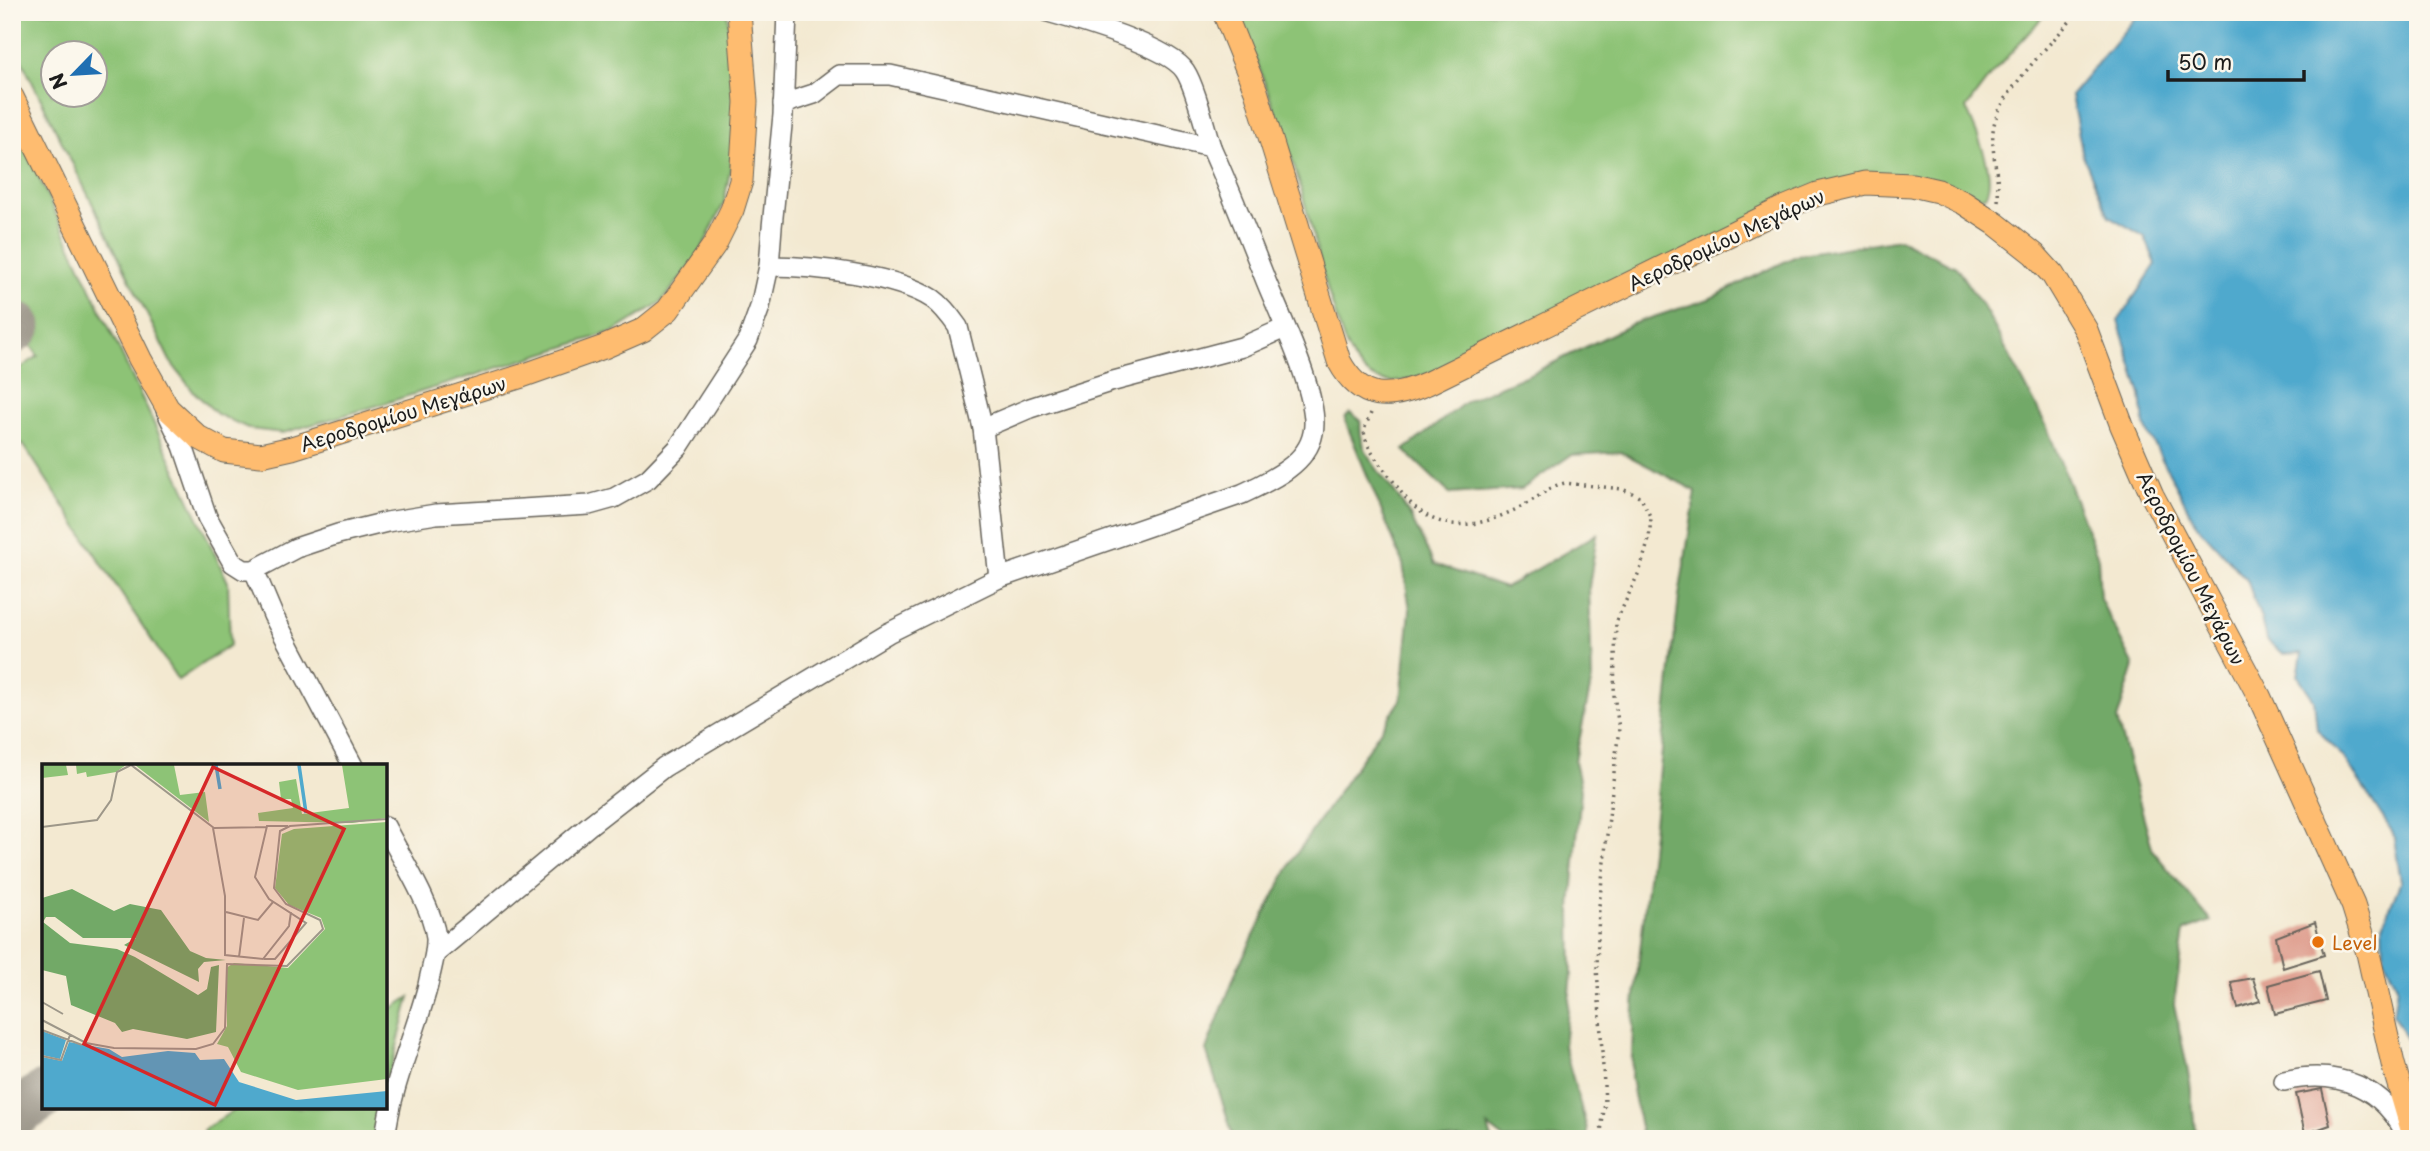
<svg xmlns="http://www.w3.org/2000/svg" width="2430" height="1151" viewBox="0 0 2430 1151" font-family="'Playpen Sans',sans-serif">
<style>
.green{fill:#8dc376;stroke:#547049;stroke-width:2;fill-rule:evenodd}
.forest{fill:#72a967;stroke:#476242;stroke-width:2}
.water{fill:#4fa9cd;stroke:#366274;stroke-width:2}
.lines{fill:none;stroke-linecap:round;stroke-linejoin:round}
.taxiway{stroke:#888276;stroke-width:49}
.building{fill:#e0a293}
.minor-casing{stroke:#67645b;stroke-width:22}
.major-casing{stroke:#67645b;stroke-width:25}
.path{stroke:#67645b;stroke-width:3.5;stroke-dasharray:2 5;stroke-linecap:butt}
.minor{stroke:#fff;stroke-width:19}
.major{stroke:#febc70;stroke-width:23}
.food-dot{fill:#e8710a;stroke:#fbf7ec;stroke-width:2.5}
.labels{text-anchor:middle;dominant-baseline:central;stroke-width:5;stroke-linejoin:round;paint-order:stroke}
.street-label{font-size:19px;fill:#1c1c1c;stroke:#fbf7ec}
.food-label{font-size:19px;fill:#c56008;stroke:#fbf7ec;text-anchor:start}
.inset-river{fill:none;stroke:#4fa9cd;stroke-width:3.5}
.inset-road{fill:none;stroke:#9d9789;stroke-width:2}
.view{fill:#d62828;fill-opacity:0.15;stroke:#d62828;stroke-width:3.5}
.inset-edge{fill:none;stroke:#1c1c1c;stroke-width:3.5}
</style>
<rect width="100%" height="100%" fill="#fbf7ec"/>
<filter id="ink" filterUnits="userSpaceOnUse"><feTurbulence type="fractalNoise" baseFrequency=".0143" numOctaves="2"/><feDisplacementMap in="SourceGraphic" scale="14" xChannelSelector="R" yChannelSelector="G"/><feConvolveMatrix kernelMatrix="1 2 1 2 8 2 1 2 1" color-interpolation-filters="sRGB"/></filter>
<filter id="wash" filterUnits="userSpaceOnUse"><feTurbulence type="fractalNoise" baseFrequency=".00686" numOctaves="4" result="noise"/><feDisplacementMap in="SourceGraphic" scale="28" xChannelSelector="R" yChannelSelector="G"/><feGaussianBlur stdDeviation="1.57" result="paint"/><feColorMatrix in="noise" values="0 0 0 0 0 0 0 0 0 0 0 0 0 0 0 0 0 1.4 0 .05"/><feComposite in="paint" operator="in"/></filter>
<g filter="url(#wash)">
<rect width="100%" height="100%" fill="#f3e9d1"/>
<!-- green -->
<g class="green">
<path d="M12,12H727L737,99L735,143L724,203L698,257L661,302L615,331L379,405L283,433L250,429L217,414L193,391L170,361L12,41ZM52,52H94V94H52Z"/>
<path d="M1237,12H2047L1991,75L1966,108C1975,130 1998,175 1985,196C1975,198 1969,190 1959,187C1931,178 1900,177 1870,173L1429,374C1406,381 1384,389 1364,371C1346,355 1341,332 1334,310C1317,259 1308,207 1291,156C1275,107 1256,60 1237,12Z"/>
<polygon points="12,120 228,582 230,645 178,680 23,444 12,450 12,374 38,356 12,318"/>
<polygon points="410,997 385,1092 385,1013"/>
<polygon points="239,1107 381,1107 373,1139 208,1139 203,1130"/>
</g>
<!-- forest -->
<g class="forest">
<polygon points="1899,239 1956,267 1987,313 2046,425 2098,558 2100,599 2134,666 2117,720 2153,851 2211,921 2184,931 2174,1004 2190,1082 2196,1139 1642,1139 1631,1078 1634,1005 1679,596 1696,491 1621,452 1571,455 1522,489 1450,494 1404,450 1468,400 1537,371 1632,324 1709,299 1796,256"/>
<path d="M1350,413L1361,420C1355,452 1389,481 1404,506C1416,524 1424,545 1434,564L1505,588L1597,534L1589,587L1592,679L1575,761L1581,790L1571,909L1572,974L1564,1046L1587,1129V1139H1505L1488,1126L1492,1139H1234L1206,1050L1238,967L1293,859L1401,700L1410,610L1403,564L1345,421L1346,416Z"/>
</g>
<!-- water -->
<polygon class="water" points="2140,12 2418,12 2418,1058 2393,1015 2397,986 2384,958 2383,925 2401,881 2393,833 2345,759 2317,729 2314,700 2298,676 2302,653 2284,654 2266,640 2261,619 2247,580 2196,524 2144,425 2141,395 2118,321 2156,264 2145,237 2109,216 2083,156 2071,95"/>
<g class="lines">
<!-- taxiway -->
<g class="taxiway">
<polyline points="12,330 17,326"/>
<polyline points="12,1116 44,1095"/>
</g>
</g>
<g id="blocks">
<!-- building -->
<g class="building">
<polygon points="2315,922 2324,955 2283,968 2276,937"/>
<polygon points="2319,971 2326,1001 2275,1014 2268,985"/>
<polygon points="2253,978 2260,1001 2238,1008 2231,982"/>
<polygon points="2322,1089 2330,1125 2305,1134 2296,1094"/>
</g>
</g>
</g>
<g filter="url(#ink)">
<use href="#blocks" fill-opacity="0" stroke="#67645b" stroke-width="2"/>
<g class="lines">
<defs>
<g id="minor">
<path d="M1048,12C1077,20 1170,47 1185,71C1195,86 1205,128 1211,147"/>
<path d="M769,266C813,266 896,275 933,299C943,306 951,317 958,327L983,428L999,578"/>
<polyline points="166,410 183,446 207,517 233,563 244,570 254,570 296,548 338,534 387,522 436,514 589,505 614,498 648,479 678,448 748,340 760,307 769,266 772,227 783,115 787,12"/>
<polyline points="983,428 1030,408 1110,382 1242,347 1285,328"/>
<polyline points="254,570 273,615 353,766"/>
<path d="M436,953L591,824L664,767L888,633L999,578L1242,494C1269,481 1307,465 1313,433C1321,399 1280,316 1266,281C1248,236 1231,191 1211,147L890,75H839L814,94L783,104"/>
<path d="M2284,1081C2338,1068 2385,1087 2408,1139"/>
<path d="M385,1139C391,1085 415,1036 428,985C431,969 437,953 436,937C432,905 400,856 385,826"/>
</g>
<g id="major">
<path d="M1224,12L1256,91L1339,361C1361,402 1389,400 1428,383L1779,210L1818,194L1865,183L1912,185L1938,191L1964,203L1996,224L2034,254L2053,275L2086,330L2122,426L2152,495L2259,696L2353,905L2368,953L2393,1064L2415,1139"/>
<polyline points="12,97 140,359 168,409 198,437 224,451 261,455 292,448 522,376 604,347 643,330 668,310 715,244 732,210 741,181 746,102 739,12"/>
</g>
</defs>
<!-- minor casing -->
<use href="#minor" class="minor-casing"/>
<!-- major casing -->
<use href="#major" class="major-casing"/>
<!-- path -->
<g class="path">
<path d="M1998,201C2000,176 1989,147 1994,125C2000,92 2056,39 2078,12"/>
<path d="M1371,413L1364,430C1365,450 1385,469 1396,485C1431,538 1477,531 1528,503C1540,496 1550,486 1565,483L1622,489L1632,493L1641,498L1651,518L1649,539L1640,570L1616,622L1614,695L1619,728L1599,906L1597,967L1605,1102L1600,1139"/>
</g>
<!-- minor -->
<use href="#minor" class="minor"/>
<!-- major -->
<use href="#major" class="major"/>
</g>
</g>
<!-- markers -->
<circle class="food-dot" cx="2318" cy="942" r="7"/>
<g class="labels">
<!-- street labels -->
<g class="street-label">
<text transform="translate(1726 239) rotate(-25)">Αεροδρομίου Μεγάρων</text>
<text transform="translate(403 413) rotate(-17)">Αεροδρομίου Μεγάρων</text>
<text transform="translate(2192 568) rotate(63)">Αεροδρομίου Μεγάρων</text>
</g>
<!-- food labels -->
<g class="food-label">
<text x="2332" y="942">Level</text>
</g>
</g>
<!-- overview -->
<g transform="translate(42 764)">
<rect width="345" height="345" fill="#f3e9d1"/>
<path d="M0,1H24L26,11L0,14ZM34,1H84L74,8L45,13L44,8L35,10ZM93,1H132L138,31L163,28L167,58ZM300,1H345V54L310,59L217,57L216,49L251,44L249,35H239L237,18L254,15L260,50L307,44ZM345,58V315L256,326L199,308L186,283L175,280L185,262L184,204L192,199L246,204L283,165L279,154L247,141L233,124L240,70L252,65Z" fill="#8dc376"/>
<path d="M30,125L72,147L88,140L119,146L148,187L164,194L184,196L162,198L156,205L157,218L82,181L94,174H41L13,153H4L1,158L28,179L75,185L93,193L156,231L165,225L169,203L177,201L174,268L145,275L91,265L80,268L73,259L29,241L24,212L0,206V134Z" fill="#72a967"/>
<path d="M0,267L24,276L18,295L0,291ZM27,278L67,285L80,293L126,287L153,289L158,296L182,295L197,318L254,336L345,327V344H0V293L20,297Z" fill="#4fa9cd"/>
<path class="inset-river" d="M174,1L178,25M257,1L264,49"/>
<path class="inset-road" d="M0,63L55,56L69,36L75,8L89,1L172,64L224,63M171,64L183,132V191L221,195L247,162L249,148M184,148L216,156L231,138M197,193L202,154M222,195H233L264,159L227,135L213,113L225,62H246M0,238L21,250M0,256L44,279L72,284L154,285L171,280L183,264L185,200L245,202L281,165L278,156L244,140L232,124L238,67L248,62L345,55M0,266L40,281M0,292L19,296L28,271"/>
<path class="view" d="M171,3L302,65L173,341L42,280Z"/>
<rect width="345" height="345" class="inset-edge"/>
</g>
<!-- margin -->
<rect width="2430" height="1151" fill="none" stroke="#fbf7ec" stroke-width="42"/>
<!-- north arrow -->
<g transform="translate(74 74) rotate(245)"><circle r="33" fill="#fbf7ec" stroke="#a29f99" stroke-width="2"/>
<path d="M0-5L12 26L0 18L-12 26Z" fill="#1f6fb2"/>
<text y="-10" font-size="19" font-weight="bold" text-anchor="middle" fill="#1c1c1c">N</text>
</g>
<!-- scale -->
<path d="M2168 70v10h136v-10" fill="none" stroke="#1c1c1c" stroke-width="3.5"/>
<text x="2178" y="70" font-size="21" fill="#1c1c1c" stroke="#fbf7ec" stroke-width="5" paint-order="stroke">50 m</text>
</svg>
